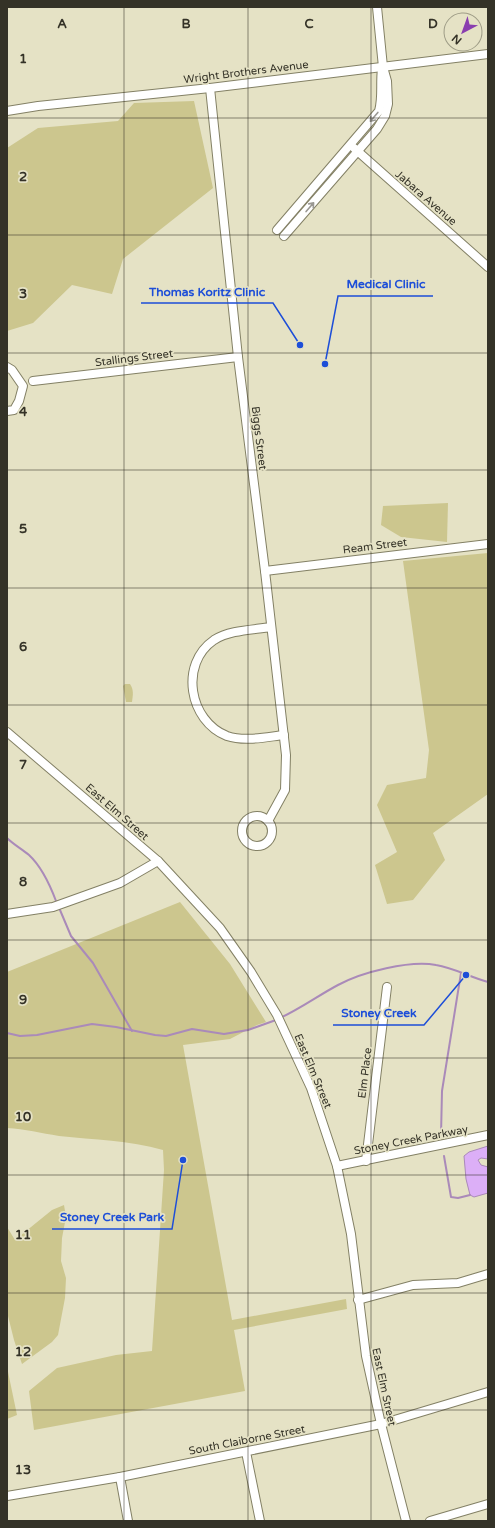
<svg xmlns="http://www.w3.org/2000/svg" width="495" height="1528" viewBox="0 0 495 1528" font-family="'Varela Round',sans-serif">
<style>
.green{fill:#ccc68e}
.water{fill:#dcaff7;stroke:#aa8ab9}
.lines{fill:none;stroke-linecap:round;stroke-linejoin:round}
.stream{stroke:#aa8ab9;stroke-width:2}
.minor-casing{stroke:#838065;stroke-width:10}
.minor{stroke:#fff;stroke-width:8}
.oneway{stroke:#9a9893}
.grid{fill:none;stroke:#343227;stroke-width:1;stroke-opacity:0.55}
.labels{text-anchor:middle;dominant-baseline:central;stroke-width:3.5;stroke-linejoin:round;paint-order:stroke}
.street-label{font-size:11px;fill:#343227;stroke:#e5e2c5}
.grid-label{font-size:13px;text-anchor:middle;font-weight:bold;fill:#343227;stroke:#e5e2c5;stroke-width:3.5;stroke-linejoin:round;paint-order:stroke}
.leader{fill:none;stroke:#1d4ed8;stroke-width:1.5}
.callout-dot{fill:#1d4ed8;stroke:#e5e2c5;stroke-width:1.5}
.callout-label{font-size:12px;text-anchor:middle;font-weight:bold;fill:#1d4ed8;stroke:#e5e2c5;stroke-width:3.5;stroke-linejoin:round;paint-order:stroke}
</style>
<rect width="100%" height="100%" fill="#e5e2c5"/>
<!-- green -->
<g class="green">
<polygon points="194,101 213,188 123,259 112,294 72,285 33,323 7,331 7,148 38,128 118,121 134,103"/>
<polygon points="448,503 447,542 401,537 381,525 383,506"/>
<polygon points="488,553 488,794 433,833 445,860 413,900 387,904 375,865 397,852 377,805 387,785 426,778 429,750 403,561"/>
<path d="M125,684H130C134,690 133,695 132,702H126L123,686Z"/>
<path d="M180,902L230,964L266,1022L257,1025L230,1039L183,1045L232,1320L346,1299L347,1309L234,1330L245,1391L34,1430L29,1391L57,1368L116,1355L152,1351L164,1170L163,1150C129,1140 94,1140 59,1136C41,1133 25,1129 7,1128V972Z"/>
<polygon points="64,1205 66,1217 62,1238 61,1261 66,1278 65,1298 58,1335 52,1342 22,1364 14,1340 7,1312 7,1227 15,1240 52,1210"/>
<polygon points="7,1367 17,1415 7,1419"/>
</g>
<!-- water -->
<polygon class="water" points="488,1146 488,1159 481,1158 478,1160 481,1165 488,1167 488,1193 474,1197 470,1195 466,1179 464,1156 469,1152"/>
<g class="lines">
<!-- stream -->
<g class="stream">
<path d="M7,838C14,845 22,849 29,855C42,867 50,885 56,901"/>
<polyline points="60,910 71,936 93,963 132,1031"/>
<path d="M280,1018C300,1009 319,995 338,985C362,972 410,960 436,965C454,968 470,977 488,982"/>
<polyline points="7,1033 20,1036 37,1035 92,1024 116,1027 155,1035 166,1036 192,1029 224,1034 248,1030 276,1020"/>
<polyline points="441,1135 442,1091 461,973"/>
<polyline points="444,1156 451,1197 458,1198 470,1195"/>
</g>
<defs>
<g id="minor">
<polyline points="210,88 238,357 265,571 286,755 285,790 268,821"/>
<polyline points="7,111 38,106 210,88 488,54"/>
<polyline points="354,148 488,267"/>
<path d="M277,230L379,111C383,97 380,83 382,69"/>
<polyline points="284,236 377,129 385,116 388,104 387,81 383,67 377,7"/>
<polyline points="7,367 12,370 23,386 19,401 14,410 7,411"/>
<polyline points="33,381 238,357"/>
<polyline points="265,571 488,544"/>
<path d="M271,627C252,630 230,630 214,640C179,664 189,721 227,736C245,742 266,737 284,735"/>
<polyline points="7,732 158,861 220,928 251,972 277,1015 311,1088 337,1166 351,1234 366,1356 381,1424 406,1521"/>
<circle cx="257" cy="831" r="15"/>
<polyline points="7,914 53,907 120,883 158,861"/>
<polyline points="366,1161 387,987"/>
<polyline points="337,1166 488,1135"/>
<polyline points="358,1300 413,1285 458,1283 488,1274"/>
<polyline points="246,1452 260,1521"/>
<polyline points="120,1477 128,1521"/>
<polyline points="7,1496 120,1477 381,1424 488,1392"/>
<polyline points="430,1521 488,1504"/>
</g>
</defs>
<!-- minor casing -->
<use href="#minor" class="minor-casing"/>
<!-- minor -->
<use href="#minor" class="minor"/>
</g>
<!-- one-way arrows -->
<defs><path id="oneway-shaft" d="M-6 0H5M1.5-3L5.5 0L1.5 3" fill="none" stroke-width="1.6" stroke-linecap="round" stroke-linejoin="round"/></defs>
<g class="oneway">
<use href="#oneway-shaft" transform="translate(374 117) rotate(130)"/>
<use href="#oneway-shaft" transform="translate(310 207) rotate(-49)"/>
</g>
<!-- grid -->
<path class="grid" d="M124,7V1521M248,7V1521M371,7V1521M7,118H488M7,235H488M7,353H488M7,470H488M7,588H488M7,705H488M7,823H488M7,940H488M7,1058H488M7,1175H488M7,1293H488M7,1410H488"/>
<g class="labels">
<!-- street labels -->
<g class="street-label">
<text transform="translate(246 72) rotate(-7)">Wright Brothers Avenue</text>
<text transform="translate(426 198) rotate(41)">Jabara Avenue</text>
<text transform="translate(134 358) rotate(-7)">Stallings Street</text>
<text transform="translate(259 438) rotate(83)">Biggs Street</text>
<text transform="translate(375 546) rotate(-7)">Ream Street</text>
<text transform="translate(117 812) rotate(41)">East Elm Street</text>
<text transform="translate(313 1071) rotate(67)">East Elm Street</text>
<text transform="translate(365 1073) rotate(-83)">Elm Place</text>
<text transform="translate(411 1140) rotate(-11)">Stoney Creek Parkway</text>
<text transform="translate(384 1387) rotate(78)">East Elm Street</text>
<text transform="translate(247 1440) rotate(-11)">South Claiborne Street</text>
</g>
</g>
<g class="grid-label">
<text x="62" y="28">A</text>
<text x="186" y="28">B</text>
<text x="309" y="28">C</text>
<text x="433" y="28">D</text>
<text x="23" y="63">1</text>
<text x="23" y="181">2</text>
<text x="23" y="298">3</text>
<text x="23" y="416">4</text>
<text x="23" y="533">5</text>
<text x="23" y="651">6</text>
<text x="23" y="769">7</text>
<text x="23" y="886">8</text>
<text x="23" y="1004">9</text>
<text x="23" y="1121">10</text>
<text x="23" y="1239">11</text>
<text x="23" y="1356">12</text>
<text x="23" y="1474">13</text>
</g>
<!-- callouts -->
<path class="leader" d="M325 364L338 296H433M300 345L273 303H141M466 975L424 1025H333M183 1160L172 1229H52"/>
<g class="callout-dot">
<circle cx="325" cy="364" r="4"/>
<circle cx="300" cy="345" r="4"/>
<circle cx="466" cy="975" r="4"/>
<circle cx="183" cy="1160" r="4"/>
</g>
<g class="callout-label">
<text x="386" y="288">Medical Clinic</text>
<text x="207" y="296">Thomas Koritz Clinic</text>
<text x="379" y="1017">Stoney Creek</text>
<text x="112" y="1221">Stoney Creek Park</text>
</g>
<!-- border -->
<rect width="495" height="1528" fill="none" stroke="#343227" stroke-width="16"/>
<!-- north arrow -->
<g transform="translate(463 32) rotate(221)"><circle r="19" fill="#e5e2c5" stroke="#9e9c86"/>
<path d="M0-3L7 15L0 10L-7 15Z" fill="#8a3eaf"/>
<text y="-6" font-size="11" font-weight="bold" text-anchor="middle" fill="#343227">N</text>
</g>
</svg>
